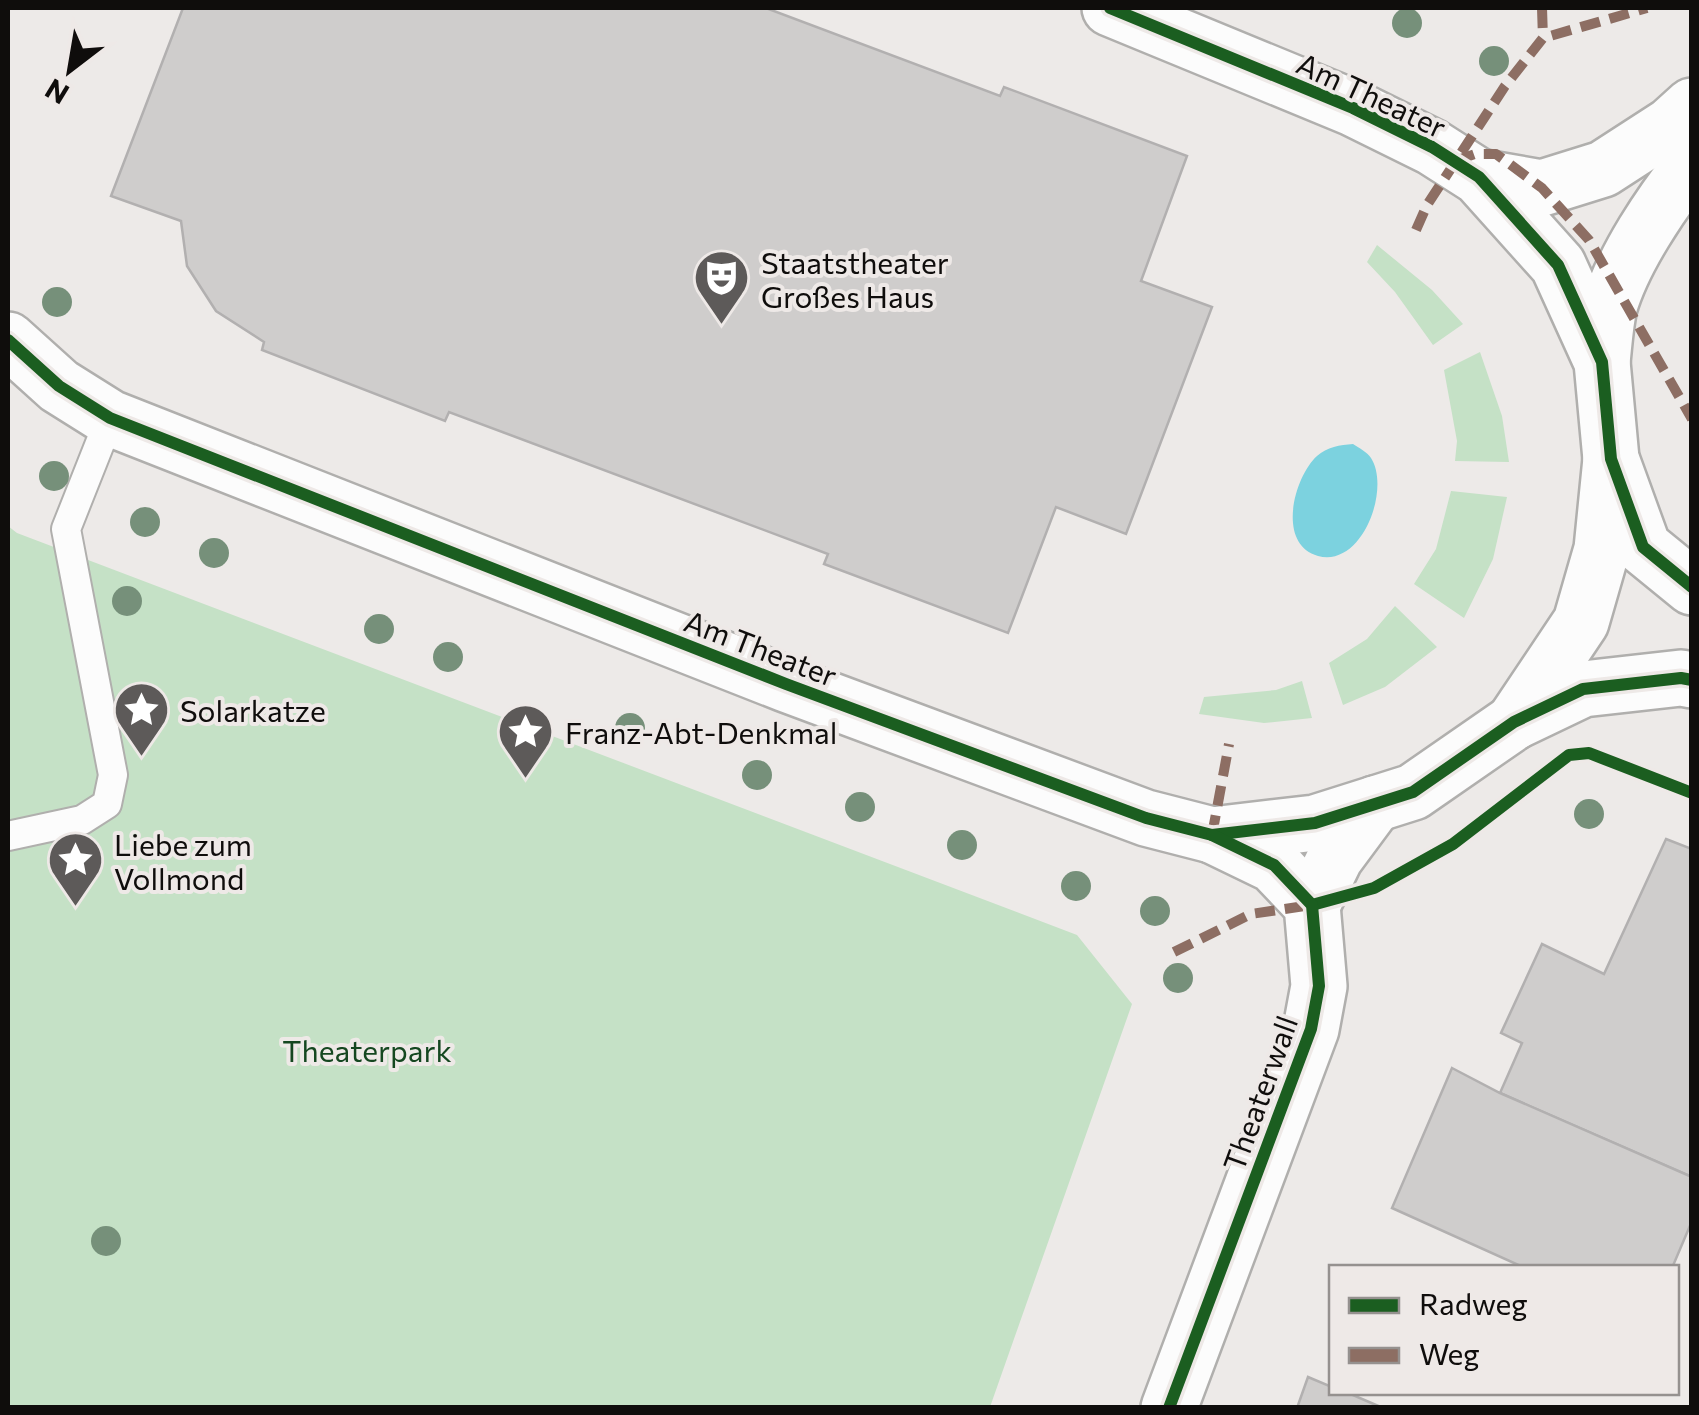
<svg xmlns="http://www.w3.org/2000/svg" width="1699" height="1415" viewBox="0 0 1699 1415" font-family="Commissioner,sans-serif">
<style>
.green{fill:#c5e1c6}
.water{fill:#7cd2df}
.building{fill:#cfcdcc;stroke:#b2b0b0;stroke-width:2.5}
.lines{fill:none;stroke-linecap:round;stroke-linejoin:round}
.lane-casing{stroke:#b0afad;stroke-width:32}
.street-casing{stroke:#b0afad;stroke-width:60}
.secondary-casing{stroke:#b0afad;stroke-width:60}
.lane{stroke:#fcfcfc;stroke-width:28}
.street{stroke:#fcfcfc;stroke-width:55}
.secondary{stroke:#fcfcfc;stroke-width:55}
.quiet{stroke:#8d6e63;stroke-width:10;stroke-dasharray:20 10;stroke-linecap:butt}
.cycleway-casing{stroke:#eee9e7;stroke-width:19}
.cycleway{stroke:#1b5e20;stroke-width:12}
.tree{fill:#76907a}
.labels{text-anchor:middle;dominant-baseline:central;stroke-width:8;stroke-linejoin:round;paint-order:stroke}
.street-label{font-size:30px;fill:#0f0d0c;stroke:#eee9e7}
.poi-label{font-size:30px;fill:#0f0d0c;stroke:#eee9e7;text-anchor:start}
.park-label{font-size:30px;fill:#154720;stroke:#eee9e7}
</style>
<rect width="100%" height="100%" fill="#edeae8"/>
<!-- green -->
<g class="green">
<polygon points="1377,245 1432,290 1463,324 1433,345 1395,292 1367,262"/>
<polygon points="1480,352 1502,416 1509,462 1455,461 1457,441 1444,370"/>
<polygon points="1451,491 1507,497 1493,559 1464,618 1414,584 1436,549"/>
<polygon points="8,526 17,533 1077,935 1132,1004 990,1407 8,1407"/>
<polygon points="1395,606 1437,647 1385,687 1343,705 1329,663 1367,639"/>
<polygon points="1302,681 1312,718 1264,723 1199,714 1204,697 1276,690"/>
</g>
<!-- water -->
<path class="water" d="M1353,444C1359,448 1367,452 1371,458C1391,489 1362,568 1318,556C1276,544 1294,477 1317,456C1327,447 1340,445 1353,444Z"/>
<!-- building -->
<g class="building">
<polygon points="183,8 766,8 1000,96 1004,87 1187,156 1141,281 1212,307 1126,534 1056,507 1008,633 824,564 828,554 449,412 445,421 262,350 264,342 216,311 187,266 181,221 111,196"/>
<polygon points="1666,839 1692,849 1692,1177 1500,1093 1522,1043 1501,1033 1542,944 1604,974"/>
<polygon points="1452,1068 1500,1093 1692,1177 1692,1221 1672,1268 1525,1268 1392,1208"/>
<polygon points="1308,1377 1332,1387 1332,1392 1346,1392 1383,1408 1297,1408"/>
</g>
<g class="lines">
<defs>
<polyline id="lane" points="8,836 82,820 107,804 113,775 66,529 110,418"/>
<g id="street">
<polyline points="1479,177 1542,188 1603,169 1671,125 1692,106"/>
<path d="M1602,362C1604,344 1605,325 1609,307C1623,259 1661,203 1692,164"/>
<polyline points="1514,722 1581,622 1602,549 1611,459"/>
<polyline points="1312,905 1335,858 1375,804"/>
<polyline points="1169,1408 1311,1029 1319,986 1312,905 1274,865 1212,835"/>
</g>
<g id="secondary">
<polyline points="1110,8 1353,108 1432,147 1479,177 1558,265 1602,362 1611,459 1643,547 1692,587"/>
<polyline points="8,340 59,386 110,418 786,684 1146,818 1212,835 1315,823 1413,792 1514,722 1583,689 1681,678 1692,680"/>
</g>
</defs>
<!-- lane casing -->
<use href="#lane" class="lane-casing"/>
<!-- street casing -->
<use href="#street" class="street-casing"/>
<!-- secondary casing -->
<use href="#secondary" class="secondary-casing"/>
<!-- lane -->
<use href="#lane" class="lane"/>
<!-- street -->
<use href="#street" class="street"/>
<!-- secondary -->
<use href="#secondary" class="secondary"/>
<!-- quiet -->
<g class="quiet">
<polyline points="1542,8 1543,38"/>
<polyline points="1455,161 1475,154 1496,154 1542,188 1589,240 1692,419"/>
<polyline points="1416,230 1427,205 1505,86 1543,38 1647,8"/>
<polyline points="1212,835 1229,744"/>
<polyline points="1174,952 1251,914 1318,904"/>
</g>
<defs>
<g id="cycleway">
<polyline points="1110,8 1353,108 1432,147 1479,177 1558,265 1602,362 1611,459 1643,547 1692,587"/>
<polyline points="8,340 59,386 110,418 786,684 1146,818 1212,835 1315,823 1413,792 1514,722 1583,689 1681,678 1692,680"/>
<polyline points="1312,905 1374,888 1453,844 1569,755 1589,753 1692,793"/>
<polyline points="1169,1408 1311,1029 1319,986 1312,905 1274,865 1212,835"/>
</g>
</defs>
<!-- cycleway casing -->
<use href="#cycleway" class="cycleway-casing"/>
<!-- cycleway -->
<use href="#cycleway" class="cycleway"/>
</g>
<!-- trees -->
<g class="tree">
<circle cx="1407" cy="23" r="15"/>
<circle cx="1494" cy="61" r="15"/>
<circle cx="57" cy="302" r="15"/>
<circle cx="54" cy="476" r="15"/>
<circle cx="145" cy="522" r="15"/>
<circle cx="214" cy="553" r="15"/>
<circle cx="127" cy="601" r="15"/>
<circle cx="379" cy="629" r="15"/>
<circle cx="448" cy="657" r="15"/>
<circle cx="630" cy="728" r="15"/>
<circle cx="757" cy="775" r="15"/>
<circle cx="860" cy="807" r="15"/>
<circle cx="1589" cy="814" r="15"/>
<circle cx="962" cy="845" r="15"/>
<circle cx="1076" cy="886" r="15"/>
<circle cx="1155" cy="911" r="15"/>
<circle cx="1178" cy="978" r="15"/>
<circle cx="106" cy="1241" r="15"/>
</g>
<!-- icons -->
<defs>
<symbol id="theatre-pin" viewBox="-11 -11 22 30"><path d="M0 17L-7.5 6A9.5 9.5 0 1 1 7.5 6Z" fill="#5d5a59" stroke="#eee9e7"/><path d="M-5-5.5Q0-4 5-5.5V0Q5 5 0 6Q-5 5-5 0ZM-3.3-2.5H-1v1.5H-3.3ZM1-2.5H3.3v1.5H1ZM-2.8 1Q0 5.5 2.8 1Z" fill="#fff"/></symbol>
<symbol id="sight-pin" viewBox="-11 -11 22 30"><path d="M0 17L-7.5 6A9.5 9.5 0 1 1 7.5 6Z" fill="#5d5a59" stroke="#eee9e7"/><path d="M0-6L1.8-2.2L6-1.7L2.9 1.2L3.7 5.4L0 3.3L-3.7 5.4L-2.9 1.2L-6-1.7L-1.8-2.2Z" fill="#fff"/></symbol>
</defs>
<g fill-rule="evenodd">
<use href="#theatre-pin" x="690" y="246" width="63" height="86"/>
<use href="#sight-pin" x="110" y="678" width="63" height="86"/>
<use href="#sight-pin" x="494" y="700" width="63" height="86"/>
<use href="#sight-pin" x="44" y="828" width="63" height="86"/>
</g>
<g class="labels">
<!-- street labels -->
<g class="street-label">
<text transform="translate(1372 94) rotate(25)">Am Theater</text>
<text transform="translate(761 647) rotate(21)">Am Theater</text>
<text transform="translate(1259 1093) rotate(-70)">Theaterwall</text>
</g>
<!-- poi labels -->
<g class="poi-label">
<text x="761" y="261">Staatstheater<tspan x="761" dy="34">Großes Haus</tspan></text>
<text x="180" y="709">Solarkatze</text>
<text x="565" y="731">Franz-Abt-Denkmal</text>
<text x="114" y="843">Liebe zum<tspan x="114" dy="34">Vollmond</tspan></text>
</g>
<!-- park labels -->
<g class="park-label">
<text x="367" y="1049">Theaterpark</text>
</g>
</g>
<!-- border -->
<rect width="1699" height="1415" fill="none" stroke="#0f0d0c" stroke-width="20"/>
<!-- legend -->
<rect x="1329" y="1265" width="350" height="130" fill="#eee9e7" stroke="#95918f" stroke-width="2.5"/>
<rect x="1349" y="1298" width="50" height="15" fill="#1b5e20" stroke="#95918f" stroke-width="2.5"/>
<text x="1419" y="1315" font-size="30" fill="#0f0d0c">Radweg</text>
<rect x="1349" y="1348" width="50" height="15" fill="#8d6e63" stroke="#95918f" stroke-width="2.5"/>
<text x="1419" y="1365" font-size="30" fill="#0f0d0c">Weg</text>
<!-- north arrow -->
<g transform="translate(70 70) rotate(211)" stroke="#eee9e7" stroke-width="8" paint-order="stroke">
<path d="M0-8L18 38L0 25L-18 38Z" fill="#0f0d0c"/>
<text y="-15" font-size="28" font-weight="bold" text-anchor="middle" fill="#0f0d0c">N</text>
</g>
</svg>
